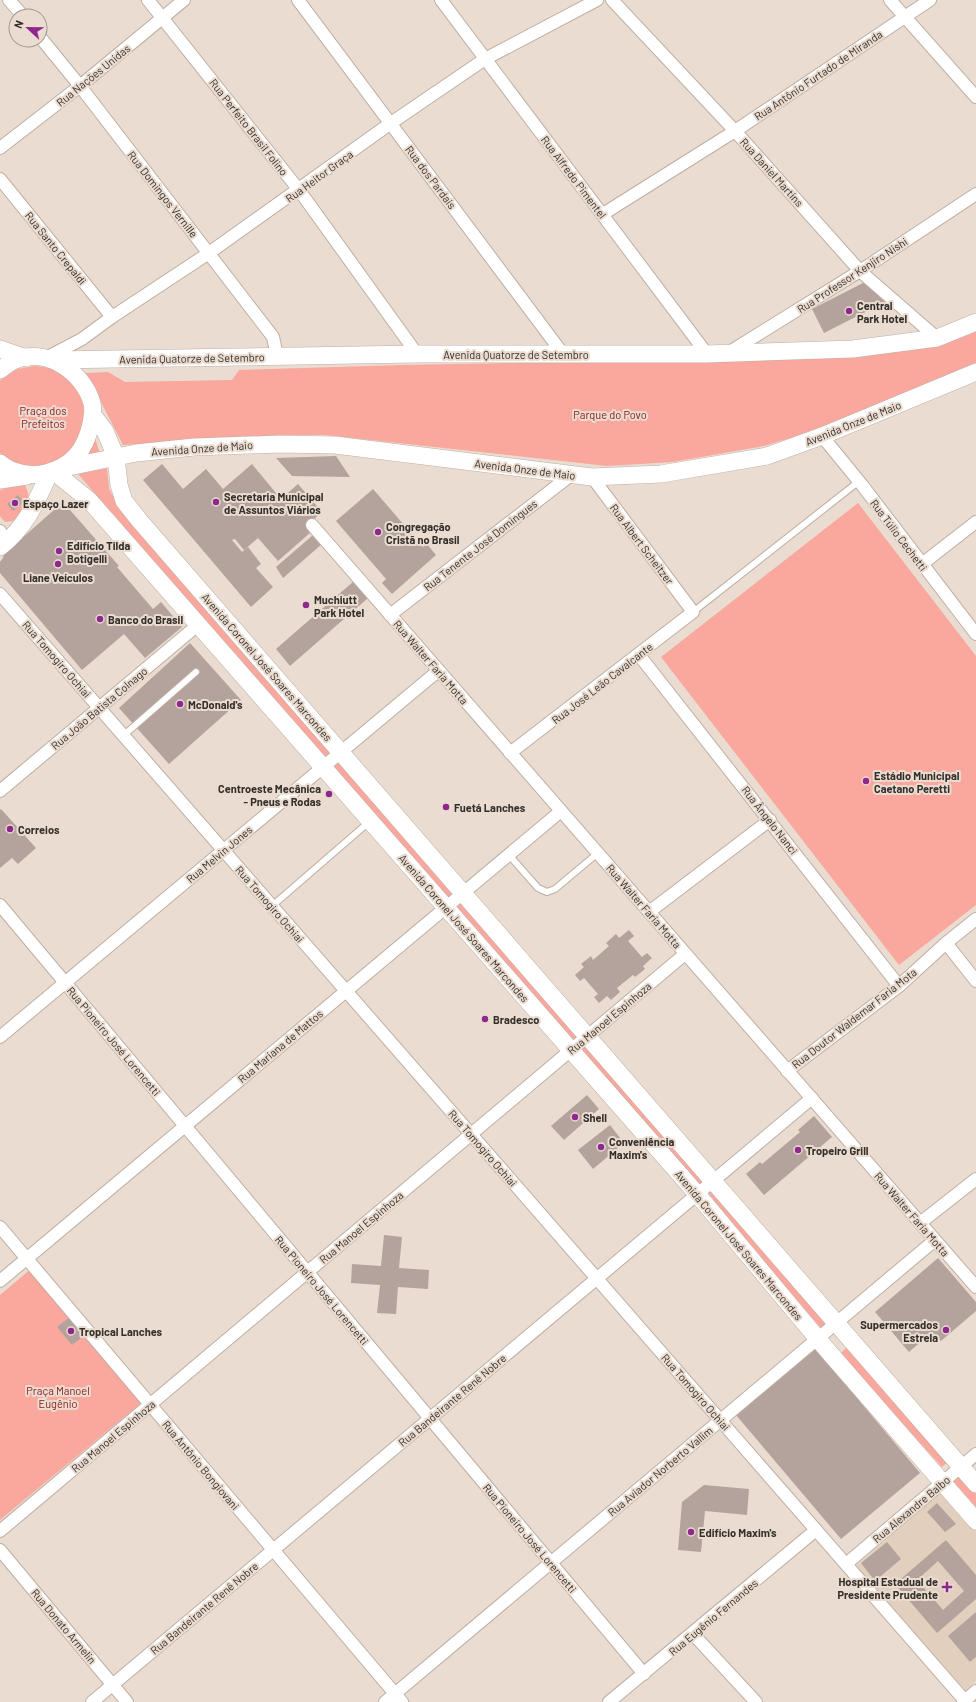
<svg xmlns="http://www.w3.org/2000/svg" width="976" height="1702" viewBox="0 0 976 1702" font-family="Barlow,sans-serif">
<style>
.built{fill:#e3cfbe}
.green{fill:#faa79e}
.building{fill:#b4a39c;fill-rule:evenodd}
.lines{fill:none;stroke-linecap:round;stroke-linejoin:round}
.lane-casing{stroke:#bdafa4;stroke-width:8}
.street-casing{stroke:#bdafa4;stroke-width:14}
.secondary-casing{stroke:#bdafa4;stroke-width:18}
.lane{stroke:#fff;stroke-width:6}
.street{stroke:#fff;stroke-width:12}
.secondary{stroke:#fff;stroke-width:17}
.poi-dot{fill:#8f288d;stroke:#eadcd0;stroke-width:1.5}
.labels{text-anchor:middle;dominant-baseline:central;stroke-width:4;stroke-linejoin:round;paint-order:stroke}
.street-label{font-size:11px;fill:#342f2a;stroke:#eadcd0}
.poi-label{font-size:11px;font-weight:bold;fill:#342f2a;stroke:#eadcd0;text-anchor:start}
.park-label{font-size:11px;fill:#891417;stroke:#eadcd0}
</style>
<rect width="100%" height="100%" fill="#eadcd0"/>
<!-- built -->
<polygon class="built" points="942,1490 976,1530 976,1681 965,1691 855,1567"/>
<!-- green -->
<g class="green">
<polygon points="976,328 976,366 819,429 764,446 673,462 607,466 325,435 294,435 123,445 86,373 108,372 125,382 232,380 239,370 403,365 852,357"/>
<path d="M34,366C39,366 44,367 49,368C108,385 87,476 27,466C18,465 7,461 0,453V380L17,369Z"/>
<polygon points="95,438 100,454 85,456"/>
<polygon points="107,468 109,489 118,505 331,751 324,757 78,474"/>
<path d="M24,483C34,504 27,505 13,521L5,522L0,516V490Z"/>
<polygon points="858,503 976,656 976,905 899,965 661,657"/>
<polygon points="340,762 453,892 447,898 333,768"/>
<polygon points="462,902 578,1035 572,1041 456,908"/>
<polygon points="587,1045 704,1180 698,1186 580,1051"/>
<polygon points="713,1189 828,1322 821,1328 705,1195"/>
<polygon points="31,1269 141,1403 0,1520 0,1295"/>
<polygon points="847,1347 948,1462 942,1467 840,1354"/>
<polygon points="961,1476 976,1493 976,1507 954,1482"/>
</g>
<!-- building -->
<g class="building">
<polygon points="865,282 885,302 824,333 812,309"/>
<polygon points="336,456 350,477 292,476 276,458"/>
<polygon points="162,464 183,489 206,469 223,489 252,464 281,499 298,484 322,512 306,526 311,532 278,561 258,538 244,550 235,539 232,540 242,552 248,547 261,564 256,568 273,587 251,607 143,480"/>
<polygon points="373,489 423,547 427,544 436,555 392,594 382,583 386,579 336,521"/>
<polygon points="18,495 24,502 13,511 7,504"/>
<polygon points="63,502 119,566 117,567 153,609 161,602 182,627 145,658 124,634 82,670 0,573 0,562 3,558 4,554"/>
<polygon points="313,535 322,544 283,578 276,567"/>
<polygon points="354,581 368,598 290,666 276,649"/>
<polygon points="190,643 241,700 169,764 119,708"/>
<polygon points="1,809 36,848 18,864 12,858 0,868 0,810"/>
<polygon points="629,930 634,936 628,941 642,957 647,953 652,958 643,966 645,969 635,977 633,975 617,988 620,992 611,1000 607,996 599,1003 594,997 598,994 584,978 580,981 575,975 584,967 581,964 591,956 593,960 609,946 606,943 616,934 619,938"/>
<polygon points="587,1095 599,1109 564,1140 551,1126"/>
<polygon points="814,1116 832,1137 764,1195 746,1174 760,1162 762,1164 800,1132 798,1130"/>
<polygon points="610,1125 624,1143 593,1169 578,1150"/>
<polygon points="384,1235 402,1237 399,1268 429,1270 428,1289 398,1287 396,1314 377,1313 380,1285 351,1283 352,1264 381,1266"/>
<polygon points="938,1258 976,1302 976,1311 941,1341 932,1332 909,1352 875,1312"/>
<polygon points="70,1317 85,1335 72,1345 57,1327"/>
<polygon points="815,1348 920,1473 841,1539 736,1415"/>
<polygon points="704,1485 749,1489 747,1515 705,1511 701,1552 678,1550 682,1502"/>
<polygon points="937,1503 956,1524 945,1532 927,1512"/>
<path d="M946,1540L976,1575V1599L937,1633L895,1584ZM938,1561L964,1591L943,1610L917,1580Z"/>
<polygon points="887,1542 901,1559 875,1581 861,1563"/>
<polygon points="976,1612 976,1657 970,1662 948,1636"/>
</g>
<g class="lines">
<defs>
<g id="lane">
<polyline points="693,612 858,482"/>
<polyline points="124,735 196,672"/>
<polyline points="509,855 538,888 547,892 555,889 598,853"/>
<polyline points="272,906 369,822"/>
</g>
<g id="street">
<polyline points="9,0 23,16"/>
<polyline points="148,0 299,190 417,354"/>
<polyline points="298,0 563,354"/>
<polyline points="441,0 707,354"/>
<polyline points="612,0 735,131 860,271 937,338"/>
<polyline points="890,0 976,97"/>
<polyline points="40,37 80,86 273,337 277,356"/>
<polyline points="0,148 80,86 184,0"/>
<polyline points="0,179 112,317"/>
<polyline points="603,214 735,131 930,0"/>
<polyline points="728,353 860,271 976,194"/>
<polyline points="44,359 82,339 112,317 209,253 391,123 485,59 597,0"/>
<polyline points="822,436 862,485 976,634"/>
<polyline points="312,525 976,1287"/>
<polyline points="0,531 6,542"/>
<polyline points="922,564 976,522"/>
<polyline points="0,594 966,1702"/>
<polyline points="390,615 571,475"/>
<polyline points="639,655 899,986"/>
<polyline points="510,753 693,612 592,477"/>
<polyline points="0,791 199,624"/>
<polyline points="0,905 644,1674"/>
<polyline points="649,912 770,820"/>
<polyline points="946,943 976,981"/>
<polyline points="0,1037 438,671"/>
<polyline points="787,1071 899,986 946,943 976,919"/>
<polyline points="920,1223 976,1179"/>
<polyline points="0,1227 402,1702"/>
<polyline points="0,1281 561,811"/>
<polyline points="0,1531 685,954"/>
<polyline points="0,1550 127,1702"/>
<polyline points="846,1564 976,1454"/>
<polyline points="693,1634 756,1702"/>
<polyline points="92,1702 812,1098"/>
<polyline points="385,1702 935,1240"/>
<polyline points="609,1702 816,1530"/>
<polyline points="963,1702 976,1691"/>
</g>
<g id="secondary">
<polyline points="0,349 26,358"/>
<polyline points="53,360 417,354 707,354 853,349 937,338 976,322"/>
<path d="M0,370C4,367 8,364 13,361C45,346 83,371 92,403C94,410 92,417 91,424C85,450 73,466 46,473C32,477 11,473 0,463"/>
<polyline points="93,415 105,431 116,457 119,485 124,501 139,520 976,1484"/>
<polyline points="59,469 136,453 194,447 279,444 335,445 592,477 661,474 767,456 822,436 976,372"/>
<polyline points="53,471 89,500 697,1194 828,1351 976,1521"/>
<polyline points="0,480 27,476"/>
<path d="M0,547C27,526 36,502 50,472"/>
</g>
</defs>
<!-- lane casing -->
<use href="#lane" class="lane-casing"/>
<!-- street casing -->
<use href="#street" class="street-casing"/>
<!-- secondary casing -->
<use href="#secondary" class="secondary-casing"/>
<!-- lane -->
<use href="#lane" class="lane"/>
<!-- street -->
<use href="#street" class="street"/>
<!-- secondary -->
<use href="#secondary" class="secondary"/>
</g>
<!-- markers -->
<g class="poi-dot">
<circle cx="849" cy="311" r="4"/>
<circle cx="216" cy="502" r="4"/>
<circle cx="15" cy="503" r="4"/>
<circle cx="378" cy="532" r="4"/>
<circle cx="59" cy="551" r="4"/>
<circle cx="58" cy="564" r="4"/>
<circle cx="306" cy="605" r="4"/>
<circle cx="100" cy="619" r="4"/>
<circle cx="180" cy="704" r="4"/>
<circle cx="866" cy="781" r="4"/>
<circle cx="329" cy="794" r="4"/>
<circle cx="446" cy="807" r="4"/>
<circle cx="10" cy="829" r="4"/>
<circle cx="485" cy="1019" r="4"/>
<circle cx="575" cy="1117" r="4"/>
<circle cx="601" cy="1147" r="4"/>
<circle cx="798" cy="1150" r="4"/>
<circle cx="946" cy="1330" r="4"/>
<circle cx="71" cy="1331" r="4"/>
<circle cx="691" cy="1532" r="4"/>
<path d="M945 1581h4v4h4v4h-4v4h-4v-4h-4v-4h4z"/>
</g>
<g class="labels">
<!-- street labels -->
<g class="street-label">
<text transform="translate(93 75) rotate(-39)">Rua Nações Unidas</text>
<text transform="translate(818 75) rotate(-34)">Rua Antônio Furtado de Miranda</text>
<text transform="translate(249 127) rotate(52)">Rua Perfeito Brasil Folino</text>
<text transform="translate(772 172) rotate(48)">Rua Daniel Martins</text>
<text transform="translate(319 176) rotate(-36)">Rua Heitor Graça</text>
<text transform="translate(431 177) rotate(53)">Rua dos Pardais</text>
<text transform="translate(574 177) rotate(53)">Rua Alfredo Pimentel</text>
<text transform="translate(163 194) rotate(52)">Rua Domingos Vernille</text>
<text transform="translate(56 248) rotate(51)">Rua Santo Crepaldi</text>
<text transform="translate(852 275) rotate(-33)">Rua Professor Kenjiro Nishi</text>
<text x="516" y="354">Avenida Quatorze de Setembro</text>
<text transform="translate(192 358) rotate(-1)">Avenida Quatorze de Setembro</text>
<text transform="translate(853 423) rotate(-22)">Avenida Onze de Maio</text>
<text transform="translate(202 448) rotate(-4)">Avenida Onze de Maio</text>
<text transform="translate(525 469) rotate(7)">Avenida Onze de Maio</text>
<text transform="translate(899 535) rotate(53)">Rua Túlio Cechetti</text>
<text transform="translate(642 544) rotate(53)">Rua Albert Scheitzer</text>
<text transform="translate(480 545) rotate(-38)">Rua Tenente José Domingues</text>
<text transform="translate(57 659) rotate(49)">Rua Tomogiro Ochiai</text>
<text transform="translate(431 662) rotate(49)">Rua Walter Faria Motta</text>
<text transform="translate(267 667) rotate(49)">Avenida Coronel José Soares Marcondes</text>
<text transform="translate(602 683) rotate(-38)">Rua José Leão Cavalcante</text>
<text transform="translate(99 708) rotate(-40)">Rua João Batista Colnago</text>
<text transform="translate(770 820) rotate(52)">Rua Ângelo Nanci</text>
<text transform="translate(219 854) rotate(-40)">Rua Melvin Jones</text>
<text transform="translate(270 904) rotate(49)">Rua Tomogiro Ochiai</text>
<text transform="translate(644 906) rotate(49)">Rua Walter Faria Motta</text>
<text transform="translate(464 928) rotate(49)">Avenida Coronel José Soares Marcondes</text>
<text transform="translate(609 1018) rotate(-40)">Rua Manoel Espinhoza</text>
<text transform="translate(854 1018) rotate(-38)">Rua Doutor Waldemar Faria Mota</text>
<text transform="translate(114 1041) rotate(50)">Rua Pioneiro José Lorencetti</text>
<text transform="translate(280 1046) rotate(-40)">Rua Mariana de Mattos</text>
<text transform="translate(483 1148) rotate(49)">Rua Tomogiro Ochiai</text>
<text transform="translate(912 1214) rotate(49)">Rua Walter Faria Motta</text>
<text transform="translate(361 1227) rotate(-40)">Rua Manoel Espinhoza</text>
<text transform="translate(739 1245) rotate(50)">Avenida Coronel José Soares Marcondes</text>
<text transform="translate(322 1290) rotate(50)">Rua Pioneiro José Lorencetti</text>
<text transform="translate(696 1392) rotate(49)">Rua Tomogiro Ochiai</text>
<text transform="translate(452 1400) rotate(-40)">Rua Bandeirante Renê Nobre</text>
<text transform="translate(113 1436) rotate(-40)">Rua Manoel Espinhoza</text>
<text transform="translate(201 1465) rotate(50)">Rua Antônio Bongiovani</text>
<text transform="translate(660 1471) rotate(-40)">Rua Aviador Norberto Vallim</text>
<text transform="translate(911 1509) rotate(-40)">Rua Alexandre Balbo</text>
<text transform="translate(530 1538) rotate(50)">Rua Pioneiro José Lorencetti</text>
<text transform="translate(204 1608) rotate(-40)">Rua Bandeirante Renê Nobre</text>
<text transform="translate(713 1617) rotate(-40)">Rua Eugênio Fernandes</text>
<text transform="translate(64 1626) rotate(50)">Rua Donato Armelin</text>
</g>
<!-- poi labels -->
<g class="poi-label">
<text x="857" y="305">Central<tspan x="857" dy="13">Park Hotel</tspan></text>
<text x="224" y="496">Secretaria Municipal<tspan x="224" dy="13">de Assuntos Viários</tspan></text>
<text x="23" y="503">Espaço Lazer</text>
<text x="386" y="526">Congregação<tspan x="386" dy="13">Cristã no Brasil</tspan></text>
<text x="67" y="545">Edifício Tilda<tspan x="67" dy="13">Botigelli</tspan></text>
<text x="58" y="577" text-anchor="middle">Liane Veículos</text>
<text x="314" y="599">Muchiutt<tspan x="314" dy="13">Park Hotel</tspan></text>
<text x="108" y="619">Banco do Brasil</text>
<text x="188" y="704">McDonald's</text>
<text x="874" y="775">Estádio Municipal<tspan x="874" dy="13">Caetano Peretti</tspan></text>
<text x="321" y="788" text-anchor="end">Centroeste Mecânica<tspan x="321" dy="13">- Pneus e Rodas</tspan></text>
<text x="454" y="807">Fuetá Lanches</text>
<text x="18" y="829">Correios</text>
<text x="493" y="1019">Bradesco</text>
<text x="583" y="1117">Shell</text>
<text x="609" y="1141">Conveniência<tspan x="609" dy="13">Maxim's</tspan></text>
<text x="806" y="1150">Tropeiro Grill</text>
<text x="938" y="1324" text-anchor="end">Supermercados<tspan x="938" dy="13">Estrela</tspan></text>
<text x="79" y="1331">Tropical Lanches</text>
<text x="699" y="1532">Edifício Maxim's</text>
<text x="938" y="1581" text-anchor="end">Hospital Estadual de<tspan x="938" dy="13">Presidente Prudente</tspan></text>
</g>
<!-- park labels -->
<g class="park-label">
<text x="43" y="410">Praça dos<tspan x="43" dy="13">Prefeitos</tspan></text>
<text x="610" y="414">Parque do Povo</text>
<text x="58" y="1390">Praça Manoel<tspan x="58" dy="13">Eugênio</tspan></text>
</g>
</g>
<!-- north arrow -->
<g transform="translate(28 28) rotate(292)"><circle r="19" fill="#eadcd0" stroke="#a1978e"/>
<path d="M0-3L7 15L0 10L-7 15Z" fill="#8f288d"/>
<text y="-6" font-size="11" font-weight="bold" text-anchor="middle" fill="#342f2a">N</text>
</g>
</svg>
